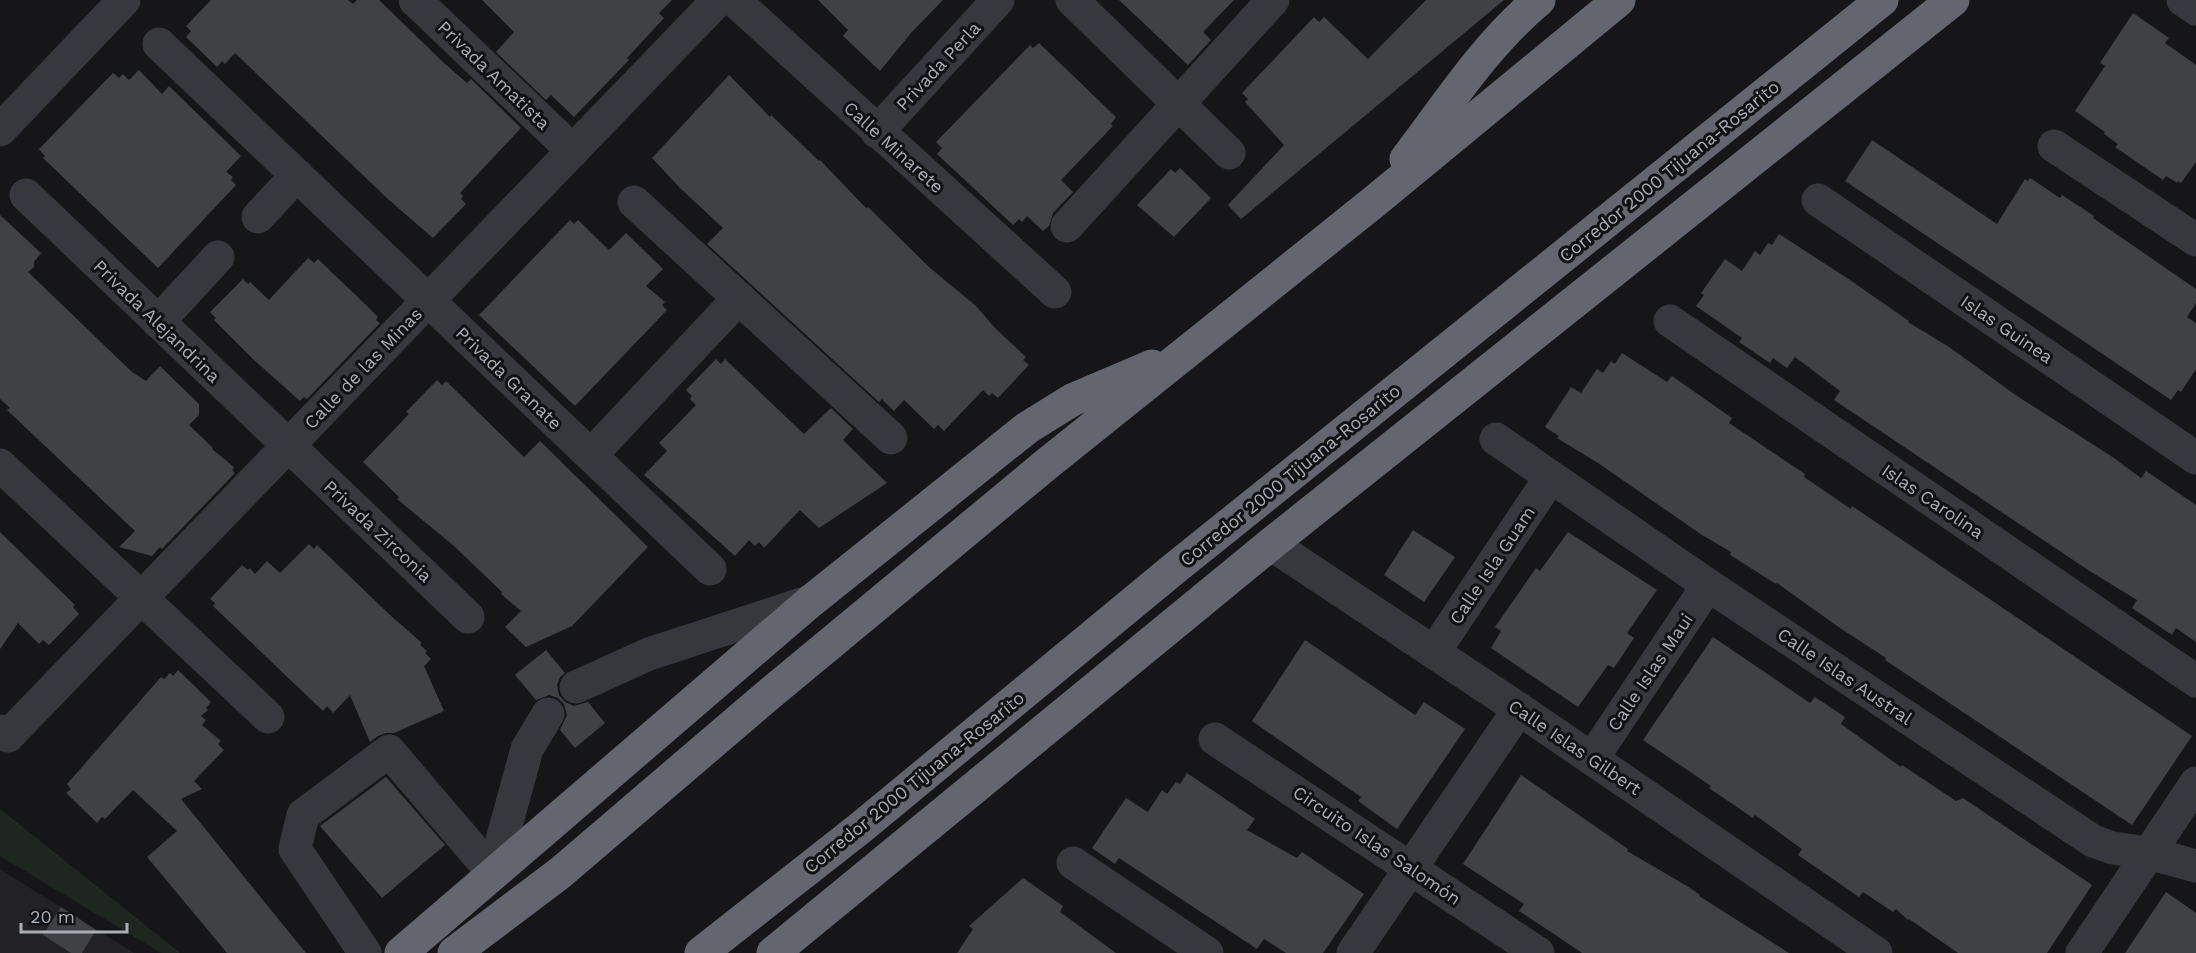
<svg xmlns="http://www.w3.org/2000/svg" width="2196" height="953" viewBox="0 0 2196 953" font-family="'Work Sans',sans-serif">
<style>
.built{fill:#222225}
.green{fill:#1e261f}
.building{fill:#404145}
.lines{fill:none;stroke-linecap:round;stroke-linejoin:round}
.minor{stroke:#37383d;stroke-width:33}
.highway{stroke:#63666e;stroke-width:33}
.labels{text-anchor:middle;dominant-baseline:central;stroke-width:6;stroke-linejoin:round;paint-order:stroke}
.street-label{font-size:18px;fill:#a8adb8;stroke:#111113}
</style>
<rect width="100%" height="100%" fill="#161618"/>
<!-- built -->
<polygon class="built" points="0,869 134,953 0,953"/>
<!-- green -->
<polygon class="green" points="0,809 180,953 161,953 0,856"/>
<!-- building -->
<g class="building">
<polygon points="211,0 348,0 353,4 357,0 379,0 444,63 467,83 471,79 521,128 460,193 463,196 461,199 466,204 433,238 389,200 235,53 225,64 222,61 217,67 186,37 191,31 186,26"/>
<polygon points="482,0 672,0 659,13 664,18 627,58 629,60 574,117 551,95 546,100 496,52 514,32"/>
<polygon points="818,0 943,0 911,33 880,71 843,36 848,30"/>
<polygon points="1119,0 1234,0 1203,32 1211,40 1188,65"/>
<polygon points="1426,0 1504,0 1241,219 1228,205 1284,145 1245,102 1248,99 1242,93 1314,17 1319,22 1324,17 1368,59"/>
<polygon points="2133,13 2169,38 2165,43 2196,65 2196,162 2181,183 2178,181 2177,183 2166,176 2163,180 2115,147 2118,144 2104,134 2105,132 2075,111 2105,66 2100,63"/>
<polygon points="1039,43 1116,117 1111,124 1113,126 1061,180 1073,192 1053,213 1049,226 1043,231 1027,216 1022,222 1019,219 1013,225 937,154 942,148 936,142 1030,45 1033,48"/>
<polygon points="139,70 162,94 169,86 241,156 226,172 233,177 231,180 236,185 158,268 43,158 45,156 39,149 113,73 119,78 123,74 129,80"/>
<polygon points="729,75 770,117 771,115 819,161 820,160 866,208 868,207 929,267 976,306 995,328 1026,357 1023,360 1029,365 998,398 992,393 989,396 983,390 944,431 938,425 934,429 904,400 894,411 882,399 879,402 707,244 723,228 680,188 652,158"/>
<polygon points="1872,140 1997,224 2025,179 2028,181 2030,178 2060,198 2062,195 2094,216 2093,218 2196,289 2196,303 2187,317 2196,323 2196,369 2181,392 2178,390 2171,400 1845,181"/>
<polygon points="1180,168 1211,198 1174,237 1137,205 1171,169 1175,173"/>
<polygon points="0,215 41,253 34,262 34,267 28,272 132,372 146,381 160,366 199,404 199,415 189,425 213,448 212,449 234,467 232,470 235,473 162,549 160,547 152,556 119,547 135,531 7,410 10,408 0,399"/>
<polygon points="570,220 574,224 578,220 609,250 626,233 663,269 646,286 665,302 662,305 667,310 575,406 479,315"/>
<polygon points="1779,234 1847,278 1909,321 1908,322 1949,347 2017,396 2111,456 2141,478 2146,471 2196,505 2196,642 2176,628 2172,635 2132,608 2137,600 2088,570 1834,400 1840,391 1795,357 1787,368 1773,358 1770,363 1739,342 1742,338 1696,306 1704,295 1701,293 1725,259 1742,271 1755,251 1760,255 1768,243 1772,245"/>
<polygon points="308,258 314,263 318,259 367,306 378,317 376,320 380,323 307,399 304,397 300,401 254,360 214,320 216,318 210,312 243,279 248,284 250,282 269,300"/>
<polygon points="1622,353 1667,382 1672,376 1732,418 1729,423 1805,474 1804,477 1851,509 1852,506 2192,736 2132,825 1885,660 1886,658 1837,626 1777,583 1776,584 1730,555 1731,552 1702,535 1598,463 1557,438 1559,436 1545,427 1571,387 1581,393 1597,369 1603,373 1611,361 1615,364"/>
<polygon points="716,359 721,364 725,359 804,434 831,408 853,429 843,440 887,483 819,528 800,510 764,548 759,542 755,546 749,540 735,556 644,475 667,451 659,443 696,405 690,399 692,396 686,390"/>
<polygon points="437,380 442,385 446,381 524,457 540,441 648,547 572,626 526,647 505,627 521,611 501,594 502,592 454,546 397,499 399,497 363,462 409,414 406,412"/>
<polygon points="1413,530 1455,557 1424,602 1384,575"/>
<polygon points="0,532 75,605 73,607 79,614 49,645 43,640 39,644 18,623 0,649"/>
<polygon points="1568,532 1657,590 1627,633 1634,638 1614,668 1608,665 1578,707 1491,648 1501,631 1495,627 1536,568 1540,571"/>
<polygon points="309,544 314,549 317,545 390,615 422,643 420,645 427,651 425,653 431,659 424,666 444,711 394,733 386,733 378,736 370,742 350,695 333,713 327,706 323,711 213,606 215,603 210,599 242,565 248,570 250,568 255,574 267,561 280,573"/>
<polygon points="1713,637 1810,703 1815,697 1845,717 1841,724 1901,767 1902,765 1956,801 1963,798 2092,885 2047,953 1958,953 1909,919 1908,920 1896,909 1893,912 1863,892 1859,897 1798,855 1802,849 1755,815 1753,818 1709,788 1711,786 1643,740"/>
<polygon points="1305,640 1415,715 1424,702 1465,729 1397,829 1358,801 1361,797 1252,721"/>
<polygon points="546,650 565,673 560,677 557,685 559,695 565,702 574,706 588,702 605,723 575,748 560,730 567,715 564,704 558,698 549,695 536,700 515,675"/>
<polygon points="178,670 211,702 206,708 208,710 201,716 206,720 202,725 221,741 218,744 224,750 194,781 202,789 181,799 306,953 227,953 147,857 177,831 133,790 105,819 102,817 97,823 66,793 71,789 67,784 161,677 164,679 170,673 173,676"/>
<polygon points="1187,773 1255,819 1247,830 1297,858 1302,852 1364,894 1323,953 1286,953 1264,939 1257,949 1119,858 1115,864 1092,848 1126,798 1148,812 1162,790 1167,794 1176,782 1180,784"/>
<polygon points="1521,775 1628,849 1627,851 1687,886 1700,895 1699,896 1789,953 1582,953 1551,932 1519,911 1524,904 1463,864"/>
<polygon points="386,777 445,845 382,898 320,826"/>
<polygon points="1023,878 1063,906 1060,912 1116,953 957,953 973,929 969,926"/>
<polygon points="2166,892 2196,913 2196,953 2125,953"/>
<polygon points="61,907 96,930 82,953 71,953 43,935"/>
</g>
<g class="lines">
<!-- minor -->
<g class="minor">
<polyline points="415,0 573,151"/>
<polyline points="734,0 1055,292"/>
<polyline points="1072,0 1229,153"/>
<polyline points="2183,0 2196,9"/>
<polyline points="159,44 710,569"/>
<polyline points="0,130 124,0"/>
<polyline points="877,132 998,0"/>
<polyline points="2054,146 2196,240"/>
<polyline points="26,195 468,617"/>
<polyline points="1818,200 2196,458"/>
<polyline points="634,202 891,438"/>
<polyline points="258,217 297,175"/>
<polyline points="1067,226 1273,0"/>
<polyline points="1670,321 2196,681"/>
<polyline points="158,322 218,257"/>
<polyline points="1496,439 1708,585 2093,841 2113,848 2149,853 2196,866"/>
<polyline points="591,455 739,298"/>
<polyline points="0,465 268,717"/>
<polyline points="1271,544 1519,709 1876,953"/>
<polyline points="1434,652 1550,478"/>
<polyline points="576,687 649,654 811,601"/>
<polyline points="0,731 8,736 718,0"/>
<polyline points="1215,739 1538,953"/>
<polyline points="1592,759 1708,585"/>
<polyline points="1073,863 1207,953"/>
<polyline points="493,873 527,749 548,714"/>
<polyline points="365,953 295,849 303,815 389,751 493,873"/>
<polyline points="1353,953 1519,709"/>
<polyline points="2082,953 2196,783"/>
</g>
<!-- highway -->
<g class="highway">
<path d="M1406,159C1448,104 1486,44 1539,0"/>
<polyline points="401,953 811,601 1027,428 1072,400 1152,366"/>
<polyline points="454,953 560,873 767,696 1048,463 1375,201 1619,0"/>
<polyline points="701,953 859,829 1175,568 1882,0"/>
<polyline points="773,953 1271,544 1953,0"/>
</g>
</g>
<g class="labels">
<!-- street labels -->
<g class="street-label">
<text transform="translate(938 66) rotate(-47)">Privada Perla</text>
<text transform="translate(494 75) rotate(44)">Privada Amatista</text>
<text transform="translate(894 147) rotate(42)">Calle Minarete</text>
<text transform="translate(1669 171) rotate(-39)">Corredor 2000 Tijuana-Rosarito</text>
<text transform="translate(157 321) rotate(44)">Privada Alejandrina</text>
<text transform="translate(2007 329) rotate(34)">Islas Guinea</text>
<text transform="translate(363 368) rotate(-46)">Calle de las Minas</text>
<text transform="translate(509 378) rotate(44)">Privada Granate</text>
<text transform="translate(1290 475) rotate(-39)">Corredor 2000 Tijuana-Rosarito</text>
<text transform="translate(1933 501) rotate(34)">Islas Carolina</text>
<text transform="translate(378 531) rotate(43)">Privada Zirconia</text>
<text transform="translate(1492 565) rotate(-56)">Calle Isla Guam</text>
<text transform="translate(1650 672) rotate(-56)">Calle Islas Maui</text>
<text transform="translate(1845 676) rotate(34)">Calle Islas Austral</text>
<text transform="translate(1575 747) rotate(34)">Calle Islas Gilbert</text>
<text transform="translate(914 782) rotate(-39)">Corredor 2000 Tijuana-Rosarito</text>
<text transform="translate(1377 845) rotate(34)">Circuito Islas Salomón</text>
</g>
</g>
<!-- scale -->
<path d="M21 923v9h106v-9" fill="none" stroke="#a8adb8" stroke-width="3"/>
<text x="30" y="923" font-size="18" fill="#a8adb8" stroke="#111113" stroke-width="4.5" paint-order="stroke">20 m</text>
</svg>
